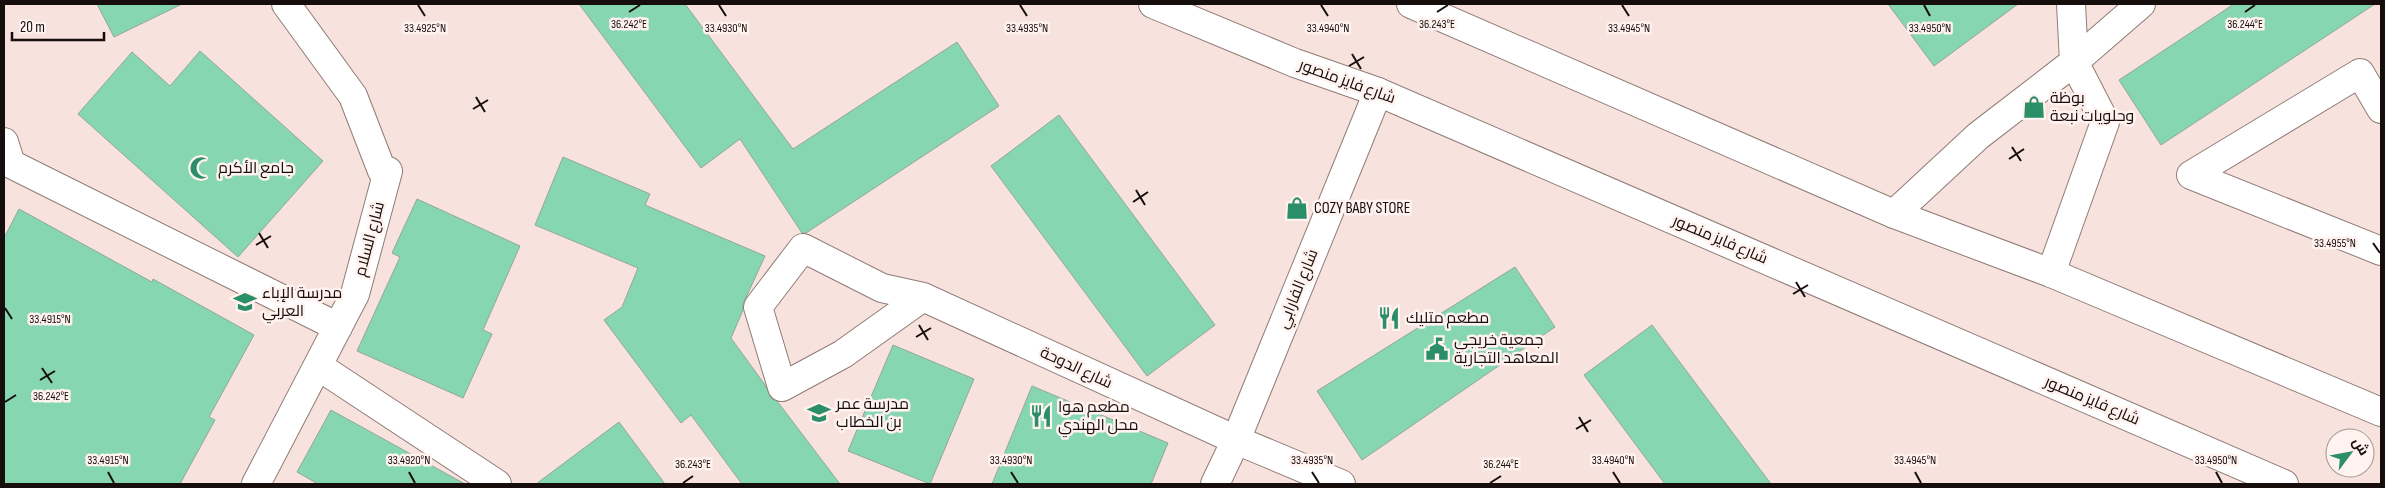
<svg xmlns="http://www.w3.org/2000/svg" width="2385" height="488" viewBox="0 0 2385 488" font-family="'Sofia Sans Condensed',Cairo,sans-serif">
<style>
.building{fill:#86d6b2;stroke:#93a69c}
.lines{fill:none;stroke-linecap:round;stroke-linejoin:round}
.minor-casing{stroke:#8f7c77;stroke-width:30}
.highway-casing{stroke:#8f7c77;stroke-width:30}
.minor{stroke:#fff;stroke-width:28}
.highway{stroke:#fff;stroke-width:28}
.ticks{fill:none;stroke:#150e0c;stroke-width:2}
.labels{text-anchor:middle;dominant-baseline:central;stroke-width:5;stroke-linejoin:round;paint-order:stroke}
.street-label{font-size:16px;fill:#150e0c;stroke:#fff2ef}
.poi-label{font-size:16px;fill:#150e0c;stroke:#fff2ef;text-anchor:start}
.ticks-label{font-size:12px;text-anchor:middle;fill:#150e0c;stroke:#fff2ef;stroke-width:5;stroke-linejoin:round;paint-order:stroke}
</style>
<rect width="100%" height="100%" fill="#f8e2dd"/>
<!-- building -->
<g class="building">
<polygon points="97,4 182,4 114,37"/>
<polygon points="579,4 685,4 793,149 957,42 999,106 806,233 802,233 740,139 701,168"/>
<polygon points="1888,4 2018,4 1934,66"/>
<polygon points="2234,4 2375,4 2161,145 2119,80"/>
<polygon points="200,51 323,161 238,257 78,114 132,52 170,86"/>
<polygon points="1059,115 1215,325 1147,376 991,166"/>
<polygon points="563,157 650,194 645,205 765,256 743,304 743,310 731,338 765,385 772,399 777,401 840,484 742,484 691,415 681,423 604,320 622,307 638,268 535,225"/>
<polygon points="417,199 520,246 483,330 492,334 463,398 357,351 400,257 392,253"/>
<polygon points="19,209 152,282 153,279 254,335 209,417 215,420 180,484 4,484 4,238"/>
<polygon points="1515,267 1555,327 1362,460 1317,391"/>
<polygon points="1652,325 1771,484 1665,484 1584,375"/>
<polygon points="893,345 974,379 930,484 848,451"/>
<polygon points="1032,386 1168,443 1151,484 992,484"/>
<polygon points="331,410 465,484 318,484 297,472"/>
<polygon points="619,422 665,484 536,484"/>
</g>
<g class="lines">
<defs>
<g id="minor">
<polyline points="2381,109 2360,73 2191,175 2381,251"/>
<polyline points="4,142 11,164 338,327"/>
<polyline points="1894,214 1978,136 2074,62 2071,4"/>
<polyline points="2051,273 2105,122 2074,62 2141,4"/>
<polyline points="923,297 843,354 782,387 758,307 803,248 882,288 923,297 1236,440 1341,484"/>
<polyline points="318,366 497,484"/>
<polyline points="256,484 355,294 388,171 382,171 353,96 286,4"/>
<polyline points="1215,484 1236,440 1378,92"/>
</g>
<g id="highway">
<polyline points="1153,4 1295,63 1378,92 2284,484"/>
<polyline points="1411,4 1894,214 2051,273 2381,412"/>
</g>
</defs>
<!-- minor casing -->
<use href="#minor" class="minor-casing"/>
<!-- highway casing -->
<use href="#highway" class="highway-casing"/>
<!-- minor -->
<use href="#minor" class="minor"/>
<!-- highway -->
<use href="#highway" class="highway"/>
</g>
<!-- ticks -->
<path class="ticks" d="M418,5L425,16M719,5L726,16M1020,5L1027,16M1321,5L1328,16M1622,5L1629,16M1924,5L1930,16M629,12L640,5M1437,12L1448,5M2245,12L2255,5M1352,54L1361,69M1349,66L1364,57M476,97L485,112M473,109L488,100M2012,147L2021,161M2009,159L2024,149M1136,190L1145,205M1133,202L1148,192M259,233L268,248M2373,243L2380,253M256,245L271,236M1796,282L1805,297M1793,294L1808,285M5,308L12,319M919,325L928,340M916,337L931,328M42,368L52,383M40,380L55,371M5,402L16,395M1579,417L1588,432M1576,429L1591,420M108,472L114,483M409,472L415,483M1011,472L1018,483M1312,472L1319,483M1613,472L1620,483M1915,472L1921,483M2216,472L2222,483M683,483L693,476M1490,483L1501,476"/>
<!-- icons -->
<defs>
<symbol id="shop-bare" viewBox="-9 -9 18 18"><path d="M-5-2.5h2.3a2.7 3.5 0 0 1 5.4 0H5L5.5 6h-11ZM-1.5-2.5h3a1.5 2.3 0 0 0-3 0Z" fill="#2a8e68" stroke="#fff2ef" stroke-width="2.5" paint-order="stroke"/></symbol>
<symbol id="mosque-bare" viewBox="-9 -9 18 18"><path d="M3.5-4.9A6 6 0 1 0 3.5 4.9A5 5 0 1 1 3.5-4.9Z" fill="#2a8e68" stroke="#fff2ef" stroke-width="2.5" paint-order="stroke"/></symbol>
<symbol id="school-bare" viewBox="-9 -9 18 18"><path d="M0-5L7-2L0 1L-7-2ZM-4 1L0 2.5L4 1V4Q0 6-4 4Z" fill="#2a8e68" stroke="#fff2ef" stroke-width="2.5" paint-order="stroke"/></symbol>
<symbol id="restaurant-bare" viewBox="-9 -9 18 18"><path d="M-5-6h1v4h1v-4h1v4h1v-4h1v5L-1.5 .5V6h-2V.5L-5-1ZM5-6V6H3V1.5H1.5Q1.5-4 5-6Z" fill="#2a8e68" stroke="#fff2ef" stroke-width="2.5" paint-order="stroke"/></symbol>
<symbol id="civic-bare" viewBox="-9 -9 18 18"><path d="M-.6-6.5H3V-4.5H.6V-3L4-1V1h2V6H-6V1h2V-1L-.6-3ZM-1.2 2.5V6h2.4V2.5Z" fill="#2a8e68" stroke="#fff2ef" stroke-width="2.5" paint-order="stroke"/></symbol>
</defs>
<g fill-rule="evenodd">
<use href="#shop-bare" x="2018" y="91" width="32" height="32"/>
<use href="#mosque-bare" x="185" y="152" width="32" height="32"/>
<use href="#shop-bare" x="1281" y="192" width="32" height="32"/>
<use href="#school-bare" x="229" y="286" width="32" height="32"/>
<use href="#restaurant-bare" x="1373" y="302" width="32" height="32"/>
<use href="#civic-bare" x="1421" y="333" width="32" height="32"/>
<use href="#school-bare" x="803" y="397" width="32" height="32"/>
<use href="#restaurant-bare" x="1025" y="400" width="32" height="32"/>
</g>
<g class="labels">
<!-- street labels -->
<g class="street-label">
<text transform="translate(1347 82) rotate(20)">شارع فايز منصور</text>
<text transform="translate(370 239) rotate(-75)">شارع السلام</text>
<text transform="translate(1720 240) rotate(23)">شارع فايز منصور</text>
<text transform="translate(1298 289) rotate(-68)">شارع الفارابي</text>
<text transform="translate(1076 368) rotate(25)">شارع الدوحة</text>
<text transform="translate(2092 401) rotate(23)">شارع فايز منصور</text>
</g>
<!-- poi labels -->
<g class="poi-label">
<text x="2050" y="98">بوظة<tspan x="2050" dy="18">وحلويات نبعة</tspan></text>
<text x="218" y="168">جامع الأكرم</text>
<text x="1314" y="208">COZY BABY STORE</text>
<text x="262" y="293">مدرسة الإباء<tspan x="262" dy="18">العربي</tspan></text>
<text x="1406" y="318">مطعم متليك</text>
<text x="1454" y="340">جمعية خريجي<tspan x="1454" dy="18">المعاهد التجارية</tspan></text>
<text x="836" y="404">مدرسة عمر<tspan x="836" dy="18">بن الخطاب</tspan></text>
<text x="1058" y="407">مطعم هوا<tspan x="1058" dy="18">محل الهندي</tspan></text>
</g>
</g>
<g class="ticks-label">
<text x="629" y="28">36.242°E</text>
<text x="2245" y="28">36.244°E</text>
<text x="1437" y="28">36.243°E</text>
<text x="425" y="32">33.4925°N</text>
<text x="726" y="32">33.4930°N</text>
<text x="1027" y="32">33.4935°N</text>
<text x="1328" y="32">33.4940°N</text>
<text x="1629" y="32">33.4945°N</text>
<text x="1930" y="32">33.4950°N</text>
<text x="2335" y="247">33.4955°N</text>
<text x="50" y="323">33.4915°N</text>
<text x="51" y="400">36.242°E</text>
<text x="108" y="464">33.4915°N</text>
<text x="409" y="464">33.4920°N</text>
<text x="1011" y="464">33.4930°N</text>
<text x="1312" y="464">33.4935°N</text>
<text x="1613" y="464">33.4940°N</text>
<text x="1915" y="464">33.4945°N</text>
<text x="2216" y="464">33.4950°N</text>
<text x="693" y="468">36.243°E</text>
<text x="1501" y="468">36.244°E</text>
</g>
<!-- border -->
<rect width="2385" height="488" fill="none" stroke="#150e0c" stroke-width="10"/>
<!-- north arrow -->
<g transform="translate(2350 453) rotate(58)"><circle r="24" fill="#fff2ef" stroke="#a19794"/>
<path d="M0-4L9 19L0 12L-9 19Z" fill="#2a8e68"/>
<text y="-8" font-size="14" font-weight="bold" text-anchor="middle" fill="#150e0c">ش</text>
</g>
<!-- scale -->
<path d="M12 32v8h92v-8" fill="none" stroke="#150e0c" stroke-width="2.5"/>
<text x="20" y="32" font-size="15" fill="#150e0c" stroke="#fff2ef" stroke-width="4" paint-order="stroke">20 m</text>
</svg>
